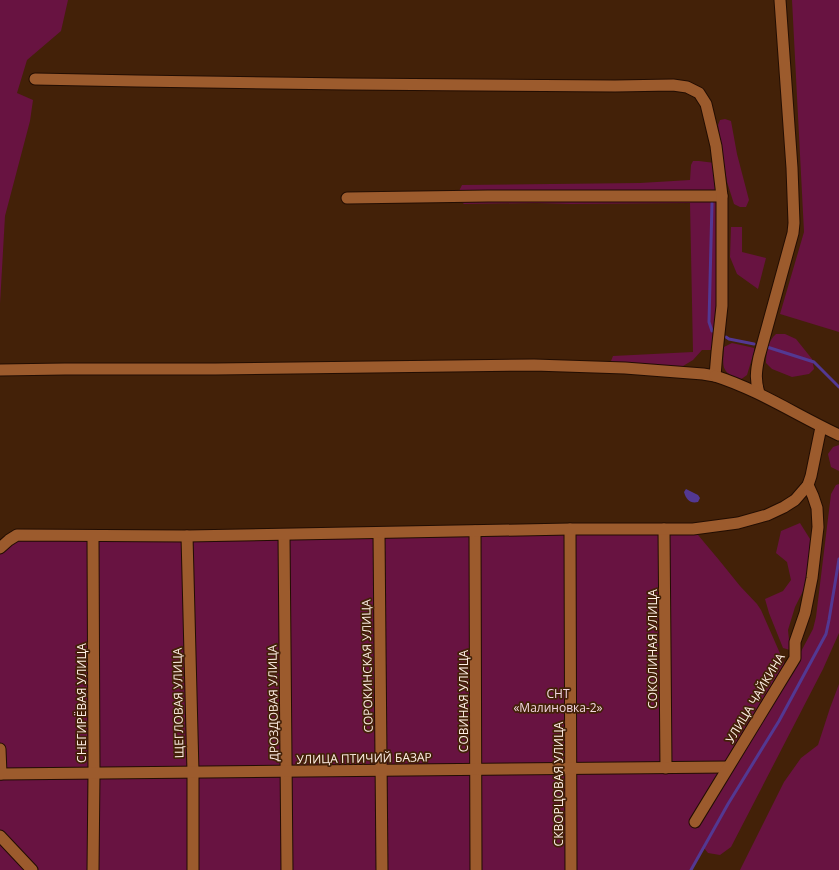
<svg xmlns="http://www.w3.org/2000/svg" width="839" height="870" viewBox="0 0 839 870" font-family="'Open Sans',sans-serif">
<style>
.green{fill:#681341}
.water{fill:#533892}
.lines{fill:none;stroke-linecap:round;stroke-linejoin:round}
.stream{stroke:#533892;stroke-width:3}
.minor-casing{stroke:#220d02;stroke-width:13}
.tertiary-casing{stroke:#220d02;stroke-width:13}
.minor{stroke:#9c5b2d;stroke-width:11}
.tertiary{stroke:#9c5b2d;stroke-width:11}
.labels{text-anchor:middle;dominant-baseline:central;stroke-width:3.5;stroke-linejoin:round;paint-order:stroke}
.street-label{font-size:12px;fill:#ffefe6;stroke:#432108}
.park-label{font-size:12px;fill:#f3d6e1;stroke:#432108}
</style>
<rect width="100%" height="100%" fill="#432108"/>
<!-- green -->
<g class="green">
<polygon points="0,0 68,0 61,31 27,60 17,93 33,100 30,121 5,216 0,304"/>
<polygon points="792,0 839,0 839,332 780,314 804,232"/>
<polygon points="725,119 731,121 737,154 749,200 746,207 740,207 734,204 727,182 718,125 720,120"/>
<polygon points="693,161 699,161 715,163 719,189 720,305 712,350 702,350 693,360 683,366 673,369 614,365 611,361 613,356 693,352 690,203 571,204 536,203 464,204 459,200 459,191 462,185 640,183 690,180 691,165"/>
<polygon points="731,227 742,227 742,252 766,258 758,289 737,274 730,257"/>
<path d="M776,334H785L796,339L812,359L814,369L809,374L792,377L772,369L766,363C766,352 768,341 776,334Z"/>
<path d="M732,343L750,347L754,348V352L747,375L740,380C720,371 723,367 724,347Z"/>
<polygon points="839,445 839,471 831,467 828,454 833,447"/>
<polygon points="839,484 839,633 823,669 731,847 720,855 708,853 704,848 691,870 0,870 0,548 9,540 693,529 719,560 740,586 757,604 761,610 789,674 813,629 816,617 831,494 836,485"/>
<polygon points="800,523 810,539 809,568 806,585 795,607 788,630 790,650 783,648 769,613 765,599 783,591 791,580 787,562 776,553 781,531"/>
<polygon points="839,684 839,870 740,870 784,782 801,758 818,745 830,708"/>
</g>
<!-- water -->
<path class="water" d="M686,489L698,495L700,498L698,502C690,504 686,499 684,492Z"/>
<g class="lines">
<!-- stream -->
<g class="stream">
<polyline points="712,331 709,322 712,203"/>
<polyline points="726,337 729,339 754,344"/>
<polyline points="767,347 814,362 839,387"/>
<polyline points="691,870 728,804 779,721 826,634 829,620 839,559"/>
</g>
<defs>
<g id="minor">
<polyline points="347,198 488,196 722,196"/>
<polyline points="0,370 65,369 215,369 534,365 625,368 703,374 715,376 717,352 722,306 722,196 716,146 706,104 699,93 687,87 673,85 615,86 348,84 137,81 35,79"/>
<path d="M759,393C755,380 756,371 759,357L793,233L794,223L792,168L780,0"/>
<polyline points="570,529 571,870"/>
<polyline points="664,529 666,768"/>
<polyline points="475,531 476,870"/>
<polyline points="379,533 382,870"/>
<polyline points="284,535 287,870"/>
<polyline points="93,536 94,773 93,870"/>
<polyline points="187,536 193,772 193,870"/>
<polyline points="0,548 9,540 17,535 187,536 570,529 693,529 738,523 767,515 784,507 795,500 808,485 811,476 821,427"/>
<polyline points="0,749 1,774"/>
<polyline points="0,774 728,767"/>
<polyline points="695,822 795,658 795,642 805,613 812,578 818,527 817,508 813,496 808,485"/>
<polyline points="0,836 32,870"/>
</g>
<path id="tertiary" d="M715,376C759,390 798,416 839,435"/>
</defs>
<!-- minor casing -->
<use href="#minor" class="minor-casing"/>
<!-- tertiary casing -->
<use href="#tertiary" class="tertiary-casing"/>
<!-- minor -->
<use href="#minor" class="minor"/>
<!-- tertiary -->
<use href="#tertiary" class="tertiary"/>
</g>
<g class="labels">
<!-- street labels -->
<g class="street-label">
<text transform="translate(652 649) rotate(-90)">СОКОЛИНАЯ УЛИЦА</text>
<text transform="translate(367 666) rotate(-91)">СОРОКИНСКАЯ УЛИЦА</text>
<text transform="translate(755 698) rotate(-59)">УЛИЦА ЧАЙКИНА</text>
<text transform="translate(463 701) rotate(-90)">СОВИНАЯ УЛИЦА</text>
<text transform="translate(81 703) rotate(-90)">СНЕГИРЁВАЯ УЛИЦА</text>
<text transform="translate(178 703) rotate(-91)">ЩЕГЛОВАЯ УЛИЦА</text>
<text transform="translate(273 703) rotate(-91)">ДРОЗДОВАЯ УЛИЦА</text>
<text transform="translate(364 758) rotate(-1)">УЛИЦА ПТИЧИЙ БАЗАР</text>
<text transform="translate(558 784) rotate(-90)">СКВОРЦОВАЯ УЛИЦА</text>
</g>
<!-- park labels -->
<g class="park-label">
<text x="558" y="693">СНТ<tspan x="558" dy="14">«Малиновка-2»</tspan></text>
</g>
</g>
</svg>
